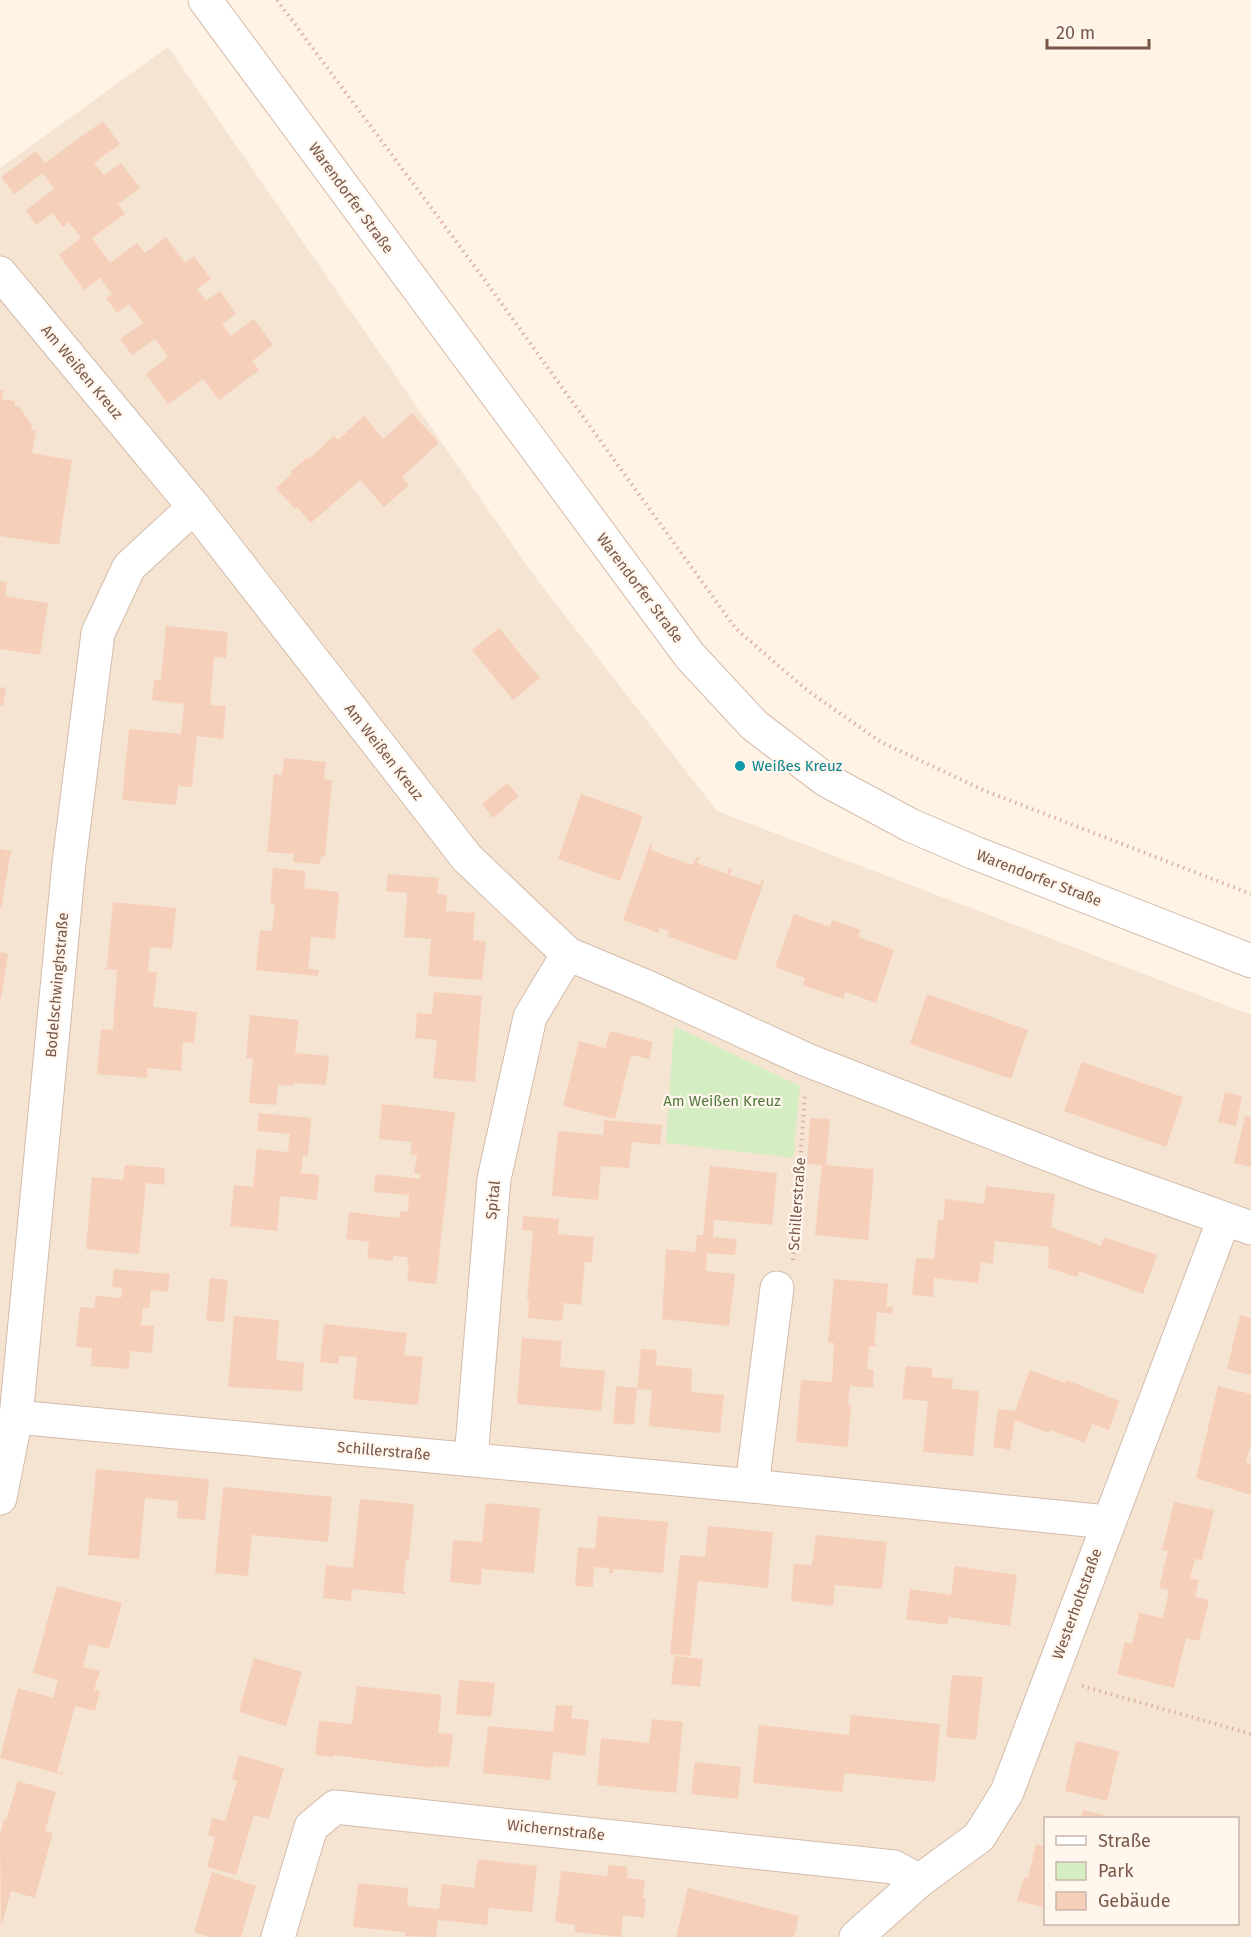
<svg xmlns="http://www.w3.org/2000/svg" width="1251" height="1937" viewBox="0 0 1251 1937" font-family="'Fira Sans',sans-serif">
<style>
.residential{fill:#f6e4d2;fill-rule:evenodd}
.green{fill:#d5edc2}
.building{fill:#f5cfba}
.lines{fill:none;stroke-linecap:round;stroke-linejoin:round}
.street-casing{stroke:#d3bcac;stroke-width:35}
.secondary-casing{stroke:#d6bbaa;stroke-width:35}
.path{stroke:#dbb29d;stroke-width:4;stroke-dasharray:1.5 4.5;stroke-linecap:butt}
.street{stroke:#fff;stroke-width:33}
.secondary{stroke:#fff;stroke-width:33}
.culture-dot{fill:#0f9aa8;stroke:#fff7ed;stroke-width:2}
.labels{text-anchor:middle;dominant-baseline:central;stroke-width:4.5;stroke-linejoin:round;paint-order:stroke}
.street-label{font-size:15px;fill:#795748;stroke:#fff7ed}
.culture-label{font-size:15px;fill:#0d838f;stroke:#fff7ed;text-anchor:start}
.park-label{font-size:15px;fill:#517a3c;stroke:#fff7ed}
</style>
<rect width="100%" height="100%" fill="#fef3e5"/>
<!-- residential -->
<path class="residential" d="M168,47L532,573L717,811L1251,1015V1937H0V168ZM1046,1818H1238V1924H1046Z"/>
<!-- green -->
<polygon class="green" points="674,1026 800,1086 793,1158 666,1143"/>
<!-- building -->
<g class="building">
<polygon points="103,121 120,144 94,163 104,175 121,163 140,188 118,204 125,214 92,238 110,263 137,243 145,253 166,237 185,263 194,256 211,279 197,289 206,301 220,291 236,314 222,324 231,336 254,319 273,345 252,361 259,370 219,400 203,379 168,404 146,374 168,357 155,339 132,355 120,339 143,323 129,304 117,313 106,298 112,294 100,278 84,290 59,255 81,238 69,222 63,227 52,213 36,225 26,210 54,189 43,173 14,194 1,177 36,151 45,163"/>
<polygon points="0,390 3,390 2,399 15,401 14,406 19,407 32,425 31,430 36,431 32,453 72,460 59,545 0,536"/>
<polygon points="412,413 439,443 402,477 409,485 384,507 360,480 311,523 297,507 295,509 276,488 292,474 290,472 308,457 309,459 334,436 338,440 364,416 383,439"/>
<polygon points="0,581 7,582 5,596 48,603 40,655 0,649"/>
<polygon points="166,626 228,632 226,658 214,657 210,705 226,706 223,739 197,736 192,787 178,786 176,805 122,800 129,729 181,734 184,704 152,700 154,680 161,680"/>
<polygon points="499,628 540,678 513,700 472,650"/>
<polygon points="0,687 6,688 3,706 0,705"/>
<polygon points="284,758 326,762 324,779 332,780 325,857 321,856 320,864 293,862 294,854 267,852 274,774 282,775"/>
<polygon points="507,783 519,796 493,818 482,804"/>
<polygon points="581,794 643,816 620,881 558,859"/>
<polygon points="650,845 652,845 651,850 692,865 697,857 700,857 697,863 727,874 729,868 732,869 730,875 760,885 762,880 764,881 736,961 667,936 669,931 660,928 658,933 623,920"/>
<polygon points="0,849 11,851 1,908 0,908"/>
<polygon points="273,868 306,871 304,888 339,892 335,939 311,937 308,969 319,970 318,976 256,970 260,930 272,931 275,904 270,903"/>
<polygon points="388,874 439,878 437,894 447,895 446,911 475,913 473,940 486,942 482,980 428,976 431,939 404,937 407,893 386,891"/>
<polygon points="113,902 176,908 172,949 150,947 148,971 157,972 153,1007 197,1012 194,1043 183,1042 181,1071 147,1068 147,1078 97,1074 101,1029 113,1030 117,970 104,969 107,967"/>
<polygon points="794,914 830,927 832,920 861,930 858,937 894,950 876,1003 846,992 843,999 803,985 805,978 775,967"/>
<polygon points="0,952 8,954 1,999 0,999"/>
<polygon points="434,992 482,996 475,1082 433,1078 437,1040 415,1038 417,1013 432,1014"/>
<polygon points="927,994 1028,1030 1011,1079 910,1044"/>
<polygon points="250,1015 299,1020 295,1053 329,1056 326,1085 293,1083 293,1086 278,1085 276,1105 249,1103 253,1059 246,1058"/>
<polygon points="610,1031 653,1042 649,1059 631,1055 615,1119 563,1106 579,1041 605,1048"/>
<polygon points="1082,1062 1183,1097 1166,1147 1064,1111"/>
<polygon points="1225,1092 1242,1096 1236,1126 1218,1122"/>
<polygon points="382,1104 455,1112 436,1284 407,1281 409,1263 407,1262 408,1257 393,1256 393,1261 367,1258 369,1242 346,1239 349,1212 399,1218 400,1211 408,1212 409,1195 374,1192 375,1174 420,1179 420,1174 414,1173 417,1155 410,1154 412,1142 379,1139"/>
<polygon points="259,1113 311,1118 308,1156 303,1155 301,1173 319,1175 317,1200 280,1196 277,1231 230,1226 234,1185 253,1187 257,1149 288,1152 290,1134 257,1131"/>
<polygon points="1245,1116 1251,1117 1251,1167 1234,1163"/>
<polygon points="810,1118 830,1119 826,1165 874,1169 868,1240 815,1235 822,1165 807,1164"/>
<polygon points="604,1120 662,1125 660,1145 632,1142 629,1168 601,1166 598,1200 552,1196 558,1131 603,1135"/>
<polygon points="125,1165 165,1168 164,1185 146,1183 139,1254 86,1249 92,1177 123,1180"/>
<polygon points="710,1166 777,1173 772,1225 714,1220 713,1237 737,1239 735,1255 707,1253 706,1271 735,1274 729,1326 662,1319 666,1249 695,1252 697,1235 703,1235"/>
<polygon points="986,1186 1055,1194 1051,1227 1101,1246 1104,1237 1157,1255 1143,1294 1079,1271 1077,1277 1048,1268 1049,1247 995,1241 993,1264 981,1262 978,1283 934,1278 933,1297 912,1295 916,1258 934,1259 938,1219 943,1220 945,1199 984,1204"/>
<polygon points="523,1216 559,1219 558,1234 594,1237 592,1262 585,1262 581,1305 564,1303 562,1321 528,1318 529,1300 527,1300 533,1231 522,1230"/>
<polygon points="114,1269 170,1274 168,1292 151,1290 149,1308 143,1307 141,1325 154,1326 152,1353 130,1351 129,1369 91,1366 92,1348 76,1347 80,1307 94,1308 96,1296 121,1298 122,1288 112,1287"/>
<polygon points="210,1278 228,1280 224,1322 206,1321"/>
<polygon points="834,1279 890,1284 888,1286 886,1307 893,1307 892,1314 877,1312 874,1344 876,1344 876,1347 869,1346 867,1369 874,1370 873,1388 850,1386 848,1404 851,1405 848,1447 796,1442 801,1380 832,1382 834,1343 828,1342"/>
<polygon points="1240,1315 1251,1318 1251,1375 1227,1369"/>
<polygon points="234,1316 279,1320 276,1360 304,1363 302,1391 228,1387"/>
<polygon points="324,1324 407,1333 404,1355 423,1357 418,1405 353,1399 357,1357 339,1356 339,1364 320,1362"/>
<polygon points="522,1338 562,1341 560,1367 605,1371 601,1411 517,1404"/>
<polygon points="641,1349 657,1350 656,1365 692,1369 691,1392 724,1395 720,1433 649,1426 652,1390 637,1389"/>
<polygon points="906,1366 932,1368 932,1377 953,1379 952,1389 979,1391 973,1456 923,1452 928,1401 902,1399"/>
<polygon points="1030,1370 1065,1383 1067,1380 1119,1401 1109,1430 1092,1424 1085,1443 1050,1430 1048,1433 1015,1420 1010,1450 993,1447 998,1409 1015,1411"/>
<polygon points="616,1386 637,1388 634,1425 613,1423"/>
<polygon points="1218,1386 1251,1394 1251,1443 1246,1462 1251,1464 1251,1495 1196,1478"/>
<polygon points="96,1469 209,1479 205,1520 177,1518 178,1501 145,1498 139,1559 88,1555"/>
<polygon points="223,1487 332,1497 328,1542 252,1535 248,1576 215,1573"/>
<polygon points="360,1499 414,1504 409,1560 406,1560 403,1591 406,1592 406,1594 352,1589 351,1601 323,1598 326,1565 353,1568"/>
<polygon points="1174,1502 1214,1510 1202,1560 1195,1559 1190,1578 1199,1580 1195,1597 1209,1600 1205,1617 1199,1641 1186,1638 1174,1688 1117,1674 1125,1642 1132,1644 1139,1615 1136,1612 1163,1618 1169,1590 1159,1588 1168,1551 1162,1550"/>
<polygon points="486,1503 540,1508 534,1573 482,1569 481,1585 450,1582 453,1540 482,1542"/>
<polygon points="598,1516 668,1522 663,1573 613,1569 613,1573 609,1573 609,1568 594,1567 593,1587 575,1586 578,1547 595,1549"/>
<polygon points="708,1526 773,1532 768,1588 698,1581 690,1656 670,1654 680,1555 705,1557"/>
<polygon points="816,1535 887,1542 882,1589 835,1585 833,1606 791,1601 794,1564 812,1565"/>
<polygon points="955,1566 1017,1575 1010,1626 949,1617 947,1625 906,1619 910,1589 951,1595"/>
<polygon points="57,1586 122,1603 109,1649 89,1644 83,1667 100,1671 94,1690 100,1691 95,1711 75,1706 57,1772 63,1773 63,1775 0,1758 18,1688 53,1698 58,1680 33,1673"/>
<polygon points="675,1656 703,1659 700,1687 671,1684"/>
<polygon points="254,1658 302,1672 286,1726 239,1712"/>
<polygon points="952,1675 983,1677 976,1740 946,1737"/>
<polygon points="459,1680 495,1683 491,1717 456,1714"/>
<polygon points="357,1686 442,1695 438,1733 453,1734 449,1767 434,1766 433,1768 334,1755 333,1757 315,1755 319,1721 352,1724"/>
<polygon points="556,1705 573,1706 571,1718 589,1720 585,1756 553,1752 550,1780 483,1773 488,1726 553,1732"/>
<polygon points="851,1715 940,1724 935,1782 845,1773 842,1792 753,1783 759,1725 849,1735"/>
<polygon points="652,1719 683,1722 676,1793 597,1785 601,1738 649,1743"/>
<polygon points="1076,1741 1119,1751 1107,1801 1065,1791"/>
<polygon points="239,1755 284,1768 269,1819 254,1815 236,1875 207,1867 215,1838 208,1835 212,1818 225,1821 237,1781 232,1779"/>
<polygon points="695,1762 741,1767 738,1799 691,1794"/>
<polygon points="18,1781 56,1792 45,1831 53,1833 35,1898 11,1891 1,1927 0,1834 4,1819 6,1820"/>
<polygon points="1083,1810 1116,1818 1081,1818"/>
<polygon points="1036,1844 1046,1847 1046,1908 1017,1901 1024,1877 1028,1878"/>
<polygon points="478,1859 537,1866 532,1912 489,1908 487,1925 438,1920 436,1937 405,1936 405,1932 353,1927 358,1883 408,1888 407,1906 439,1909 442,1884 474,1888"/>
<polygon points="608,1865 627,1867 627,1878 645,1880 643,1898 646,1898 644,1918 623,1915 621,1937 575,1932 575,1925 555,1922 561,1871 607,1876"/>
<polygon points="212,1872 256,1886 241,1937 210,1937 194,1932"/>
<polygon points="688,1888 799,1916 794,1937 676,1937"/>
</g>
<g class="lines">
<defs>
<g id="street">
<polyline points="0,273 194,507 467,858 568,954 647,987 807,1060 1091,1171 1251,1228"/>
<polyline points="16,1417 752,1486 1107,1522"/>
<polyline points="471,1459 494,1179 530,1017 568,954"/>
<polyline points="752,1486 777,1288"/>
<polyline points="0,1498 16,1417 69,863 98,633 129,567 194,507"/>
<polyline points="278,1937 311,1827 335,1807 894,1867 919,1881"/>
<polyline points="856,1937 919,1881 979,1837 1007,1792 1224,1219"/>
</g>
<polyline id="secondary" points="205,0 690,656 754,725 826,780 910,825 975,853 1251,961"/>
</defs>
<!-- street casing -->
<use href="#street" class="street-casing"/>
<!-- secondary casing -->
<use href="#secondary" class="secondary-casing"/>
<!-- path -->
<g class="path">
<polyline points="277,0 481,275 736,629 808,691 881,742 983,790 1251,894"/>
<polyline points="793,1260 805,1094"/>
<polyline points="1082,1686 1251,1734"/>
</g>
<!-- street -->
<use href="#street" class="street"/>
<!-- secondary -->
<use href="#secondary" class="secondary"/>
</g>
<!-- markers -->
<circle class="culture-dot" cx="740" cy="766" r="6"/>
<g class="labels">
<!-- street labels -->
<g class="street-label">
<text transform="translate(351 198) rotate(54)">Warendorfer Straße</text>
<text transform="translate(82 372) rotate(50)">Am Weißen Kreuz</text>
<text transform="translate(640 588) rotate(53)">Warendorfer Straße</text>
<text transform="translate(384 752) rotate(52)">Am Weißen Kreuz</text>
<text transform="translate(1039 878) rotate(21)">Warendorfer Straße</text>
<text transform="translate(57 985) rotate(-85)">Bodelschwinghstraße</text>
<text transform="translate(493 1200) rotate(-84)">Spital</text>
<text transform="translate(797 1204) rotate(-86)">Schillerstraße</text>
<text transform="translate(384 1451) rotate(5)">Schillerstraße</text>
<text transform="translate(1077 1604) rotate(-70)">Westerholtstraße</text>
<text transform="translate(556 1830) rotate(6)">Wichernstraße</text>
</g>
<!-- culture labels -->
<g class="culture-label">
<text x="752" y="766">Weißes Kreuz</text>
</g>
<!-- park labels -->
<g class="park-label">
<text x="722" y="1101">Am Weißen Kreuz</text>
</g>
</g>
<!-- legend -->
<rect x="1044" y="1817" width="195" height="108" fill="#fff7ed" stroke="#c9b7ab" stroke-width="1.5"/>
<rect x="1056" y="1836" width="30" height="9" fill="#ffffff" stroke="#c9b7ab" stroke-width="1.5"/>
<text x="1098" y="1847" font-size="18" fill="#795748">Straße</text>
<rect x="1056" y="1862" width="30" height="18" fill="#d5edc2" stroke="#c9b7ab" stroke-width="1.5"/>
<text x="1098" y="1877" font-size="18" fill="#795748">Park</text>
<rect x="1056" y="1892" width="30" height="18" fill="#f5cfba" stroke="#c9b7ab" stroke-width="1.5"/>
<text x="1098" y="1907" font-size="18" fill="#795748">Gebäude</text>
<!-- scale -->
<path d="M1047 39v9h102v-9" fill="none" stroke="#795748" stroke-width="3"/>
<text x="1056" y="39" font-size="18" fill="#795748" stroke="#fff7ed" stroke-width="4.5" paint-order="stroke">20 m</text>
</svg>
